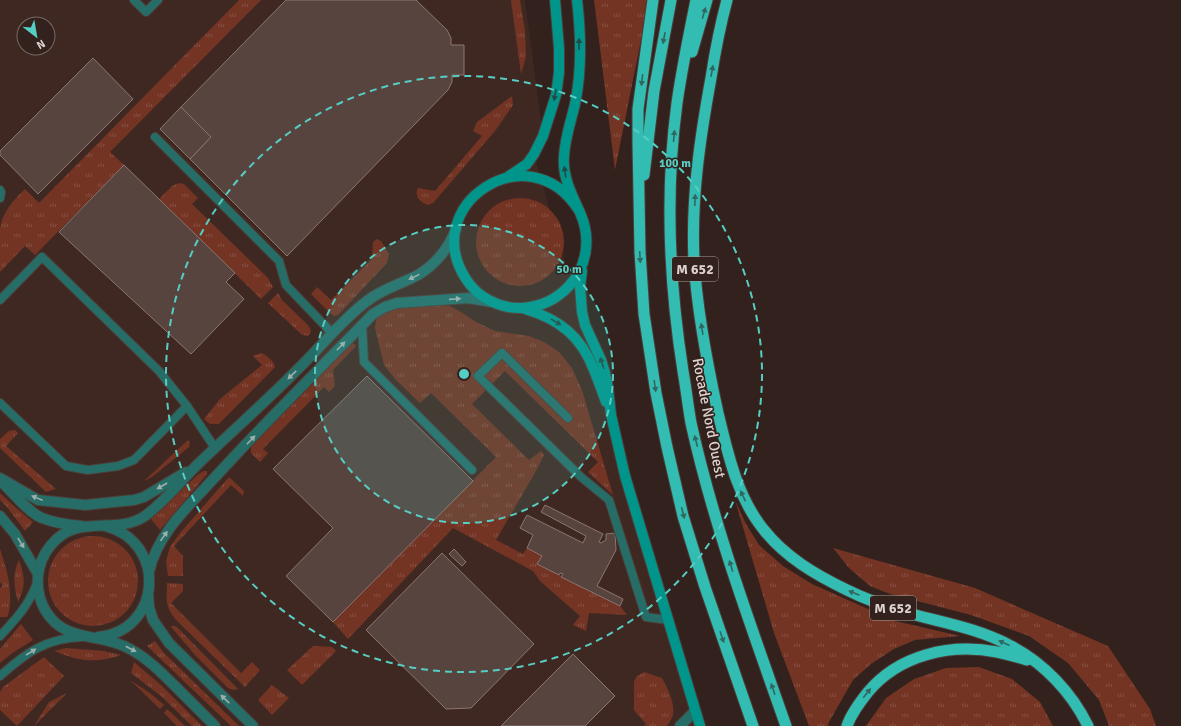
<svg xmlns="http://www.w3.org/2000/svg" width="1181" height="726" viewBox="0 0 1181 726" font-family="Signika,sans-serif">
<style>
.built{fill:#402822;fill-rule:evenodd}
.grass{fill:url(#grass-tufts)}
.building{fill:#57443f;stroke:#8b7671}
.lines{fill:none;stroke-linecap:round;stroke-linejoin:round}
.service-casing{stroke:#4d3d38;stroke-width:10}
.minor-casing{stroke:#4d3d38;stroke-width:12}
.tertiary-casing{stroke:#4d3d38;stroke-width:12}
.secondary-casing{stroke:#4d3d38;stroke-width:12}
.trunk-casing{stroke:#4d3d38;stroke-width:13}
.service{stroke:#276d67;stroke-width:8}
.minor{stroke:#276d67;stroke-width:10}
.tertiary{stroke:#276d67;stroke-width:10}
.secondary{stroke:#00958b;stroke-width:10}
.trunk{stroke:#32bcb2;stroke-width:11}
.oneway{fill:#326760}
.oneway2{fill:#204a43}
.oneway3{fill:#9dafaa}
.ring{fill:none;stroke:#56cec3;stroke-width:2;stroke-dasharray:7 5}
.labels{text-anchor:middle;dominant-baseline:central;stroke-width:3;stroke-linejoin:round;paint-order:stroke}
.shield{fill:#32211c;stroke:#aa9d99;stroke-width:1}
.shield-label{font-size:14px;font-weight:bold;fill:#ddd2ce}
.street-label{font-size:15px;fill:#ddd2ce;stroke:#32211c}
.centre{fill:#56cec3;stroke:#32211c;stroke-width:2}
.ring-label{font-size:12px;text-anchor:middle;font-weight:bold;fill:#56cec3;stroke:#32211c;stroke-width:3;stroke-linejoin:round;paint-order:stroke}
</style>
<defs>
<pattern id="grass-tufts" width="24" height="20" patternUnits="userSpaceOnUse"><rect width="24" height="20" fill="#733423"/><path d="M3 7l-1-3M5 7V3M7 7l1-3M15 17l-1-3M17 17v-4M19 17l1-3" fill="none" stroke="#865042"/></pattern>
</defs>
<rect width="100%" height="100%" fill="#32211c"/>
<!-- built -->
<path class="built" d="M0,0H525L543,136L534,155L616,439L702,726H0ZM24,24H48V48H24Z"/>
<!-- grass -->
<g class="grass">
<path d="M239,0H261L110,152L124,165L35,255L25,246L0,272C0,258 0,242 0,228C2,213 14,199 25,189L39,203Z"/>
<polygon points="511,0 520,0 525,31 526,57 521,74"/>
<polygon points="594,0 649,0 615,170"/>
<path d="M512,96L513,105L495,131L433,203L428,205C420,202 414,197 418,188L435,191L482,136L473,131L477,122Z"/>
<polygon points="179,183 184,184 198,198 192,204 268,278 273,287 261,299 159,199 172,186"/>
<circle cx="520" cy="242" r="44"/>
<polygon points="377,239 381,241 389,254 387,263 338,315 334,316 330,313 311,294 317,287 331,300 372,259 373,242"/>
<polygon points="278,293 282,300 308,325 311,331 310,334 307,336 301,334 268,303"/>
<polygon points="434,304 450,306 461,312 476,322 495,331 529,336 544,342 559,352 572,368 582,390 613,495 588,472 598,462 505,371 472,404 529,460 541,451 544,455 536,471 496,540 523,554 527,548 542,556 538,564 620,606 627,615 589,613 586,631 573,625 580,616 540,581 533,571 453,528 348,639 333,622 496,457 431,393 420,403 395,379 384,365 375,328 376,320 379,315 397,308"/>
<polygon points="352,342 356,346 333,370 335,386 329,392 324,387 263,449 268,453 260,462 251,453 251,445"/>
<path d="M262,353C267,356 274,361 275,367L219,424H210L204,419L220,399L262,365L253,356Z"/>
<polygon points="15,430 18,433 6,446 56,489 46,492 0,448 0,439 9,431"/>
<polygon points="188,440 190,442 189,447 152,477 144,481"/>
<polygon points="204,471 207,471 207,474 160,530 150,518 200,473"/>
<polygon points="229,477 244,491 243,496 231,485 174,546 183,556 183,576 168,576 166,561 170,547 180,533"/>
<polygon points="0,493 15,507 33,522 25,531 7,507 0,500"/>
<polygon points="735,500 746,524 759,545 783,566 812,584 895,621 960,636 915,640 894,649 871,664 853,680 829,722 828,726 809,726 774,633"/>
<circle cx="93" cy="581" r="45"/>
<polygon points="833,548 975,588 1108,646 1150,709 1156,726 1109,726 1099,700 1068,663 1029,636 971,615 890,594 870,586 849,568"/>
<path d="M0,549C3,558 6,568 8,577C10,585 12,610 7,617H0V588L3,585L0,582Z"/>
<path d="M19,560C25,577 26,586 18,602C14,587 12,574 19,560Z"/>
<path d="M167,583L183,584V591L171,603L241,673L252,662L260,670L245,687L176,620C164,605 167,600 167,583Z"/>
<polygon points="21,624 33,640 11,654 0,663 0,649"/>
<polygon points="173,626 177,627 238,689 233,690 228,688 196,656 171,627"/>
<polygon points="155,641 164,653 239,726 231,726 147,646"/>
<polygon points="313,646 332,647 336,651 302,685 287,670"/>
<path d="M66,648L104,651L121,655C95,664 79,661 54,651Z"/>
<polygon points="44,657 64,676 17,726 0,710 0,692 3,687"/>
<polygon points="134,662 162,686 202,726 192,726 161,696 131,673"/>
<polygon points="979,667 1012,679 1040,702 1053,726 866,726 886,698 914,679 946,668"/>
<path d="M644,672L662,678C668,689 675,703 673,715C672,718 669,723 667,726H644L646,724L634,710V682L636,677Z"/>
<polygon points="130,680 150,693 164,705 160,709"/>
<polygon points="272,685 289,698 272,715 258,700"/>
<polygon points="67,693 34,726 49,702"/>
<polygon points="167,709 185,726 177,726 164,713"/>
</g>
<!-- building -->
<g class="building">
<polygon points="286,0 416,0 447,30 451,38 451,45 464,45 464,75 452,75 452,82 448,90 287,256 190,159 211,137 181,107"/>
<polygon points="93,58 133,99 38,194 0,155 0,151"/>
<polygon points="181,107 211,137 190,159 160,129"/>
<polygon points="124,165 235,273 226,282 244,299 191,354 59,232"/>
<polygon points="367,376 473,481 333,622 286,576 333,528 273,469"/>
<polygon points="545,505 603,534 599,542 601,543 606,540 606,534 615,533 616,550 597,586 623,599 620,606 561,577 563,574 560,573 559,575 537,564 542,556 527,548 533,535 520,528 527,515 583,543 586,536 541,512"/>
<polygon points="454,549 466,562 462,566 449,554"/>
<polygon points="442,553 534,644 471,708 446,709 366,630"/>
<polygon points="573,654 615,696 585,726 501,726"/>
</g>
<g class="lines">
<defs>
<g id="service">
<polyline points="134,0 146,12 158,0"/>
<polyline points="155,137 279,261 286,285 332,333"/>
<polyline points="0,190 1,192 0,198"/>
<polyline points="0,300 42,257 159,371 187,406 215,448"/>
<polyline points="362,325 364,362 472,470"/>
<polyline points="0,403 66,466 88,470 118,466 134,460 187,406"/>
<polyline points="568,418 502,353 478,376 581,477 609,500 646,617 668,620"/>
<path d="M0,636C16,619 29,605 37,583"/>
<path d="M0,676C26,653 46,638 82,637"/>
</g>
<g id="minor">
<path d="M0,480C11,491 29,513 42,518C55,523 69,525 82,526"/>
<polyline points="0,516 15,534 38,574"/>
<polyline points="680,726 695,711"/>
</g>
<g id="tertiary">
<polyline points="0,478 38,500 85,505 134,500 144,497 186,472"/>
<path d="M149,572C156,539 181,513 204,489C217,475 231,460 245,445C287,401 330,358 373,314L385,307L397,303L468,298L492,302"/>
<polyline points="148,594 149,607 153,620 169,643 253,726"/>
<path d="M98,637C162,631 168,542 105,526"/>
<path d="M215,726C202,713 188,699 175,686C160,671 144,655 124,646C95,633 64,642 45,610C34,590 35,564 51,545C78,512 116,536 145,516C165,501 180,482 197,465C232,431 269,399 303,364C324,343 343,319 367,301C382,289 401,284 418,275C435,265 449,248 456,229"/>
</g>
<g id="secondary">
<path d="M577,0C581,34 582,70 575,104C571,121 565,138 564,156C562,178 573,196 581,215C591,239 587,267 569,286C557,299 540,307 522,308C500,309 477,297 466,279C418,205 528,132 578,209"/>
<polyline points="509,176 527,164 534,154 543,136 556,95 559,73 559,48 555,0"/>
<polyline points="582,271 580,287 582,312 585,325 601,360 605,373 608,388 611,415 625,476 700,726"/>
<path d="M525,309C559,319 581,336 594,370C598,380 602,391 606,402"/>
</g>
<g id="trunk">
<polyline points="653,0 638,109 638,142 640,252 644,314 656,393 667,447 683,516 705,587 753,726"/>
<path d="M696,0C689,34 682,68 677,103C665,192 669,282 683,371C686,388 688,406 691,423C714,527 751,626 786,726"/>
<path d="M727,0C720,26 715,52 711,78C700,138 691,199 694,260C697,312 707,363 718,413C728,454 737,497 764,530C785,557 816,575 847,590C865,599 885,606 904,612C940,622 978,628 1011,646C1044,663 1072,693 1088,726"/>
<polyline points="692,52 707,0"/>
<polyline points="644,175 654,91 671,0"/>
<path d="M847,726C851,714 860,702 868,692C899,655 950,643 997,652C1007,654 1017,657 1027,660"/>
</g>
</defs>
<!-- service casing -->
<use href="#service" class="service-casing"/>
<!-- minor casing -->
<use href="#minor" class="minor-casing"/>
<!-- tertiary casing -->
<use href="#tertiary" class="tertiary-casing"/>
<!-- secondary casing -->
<use href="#secondary" class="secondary-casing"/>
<!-- trunk casing -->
<use href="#trunk" class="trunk-casing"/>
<!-- service -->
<use href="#service" class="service"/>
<!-- minor -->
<use href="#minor" class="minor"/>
<!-- tertiary -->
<use href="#tertiary" class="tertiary"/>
<!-- secondary -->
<use href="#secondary" class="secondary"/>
<!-- trunk -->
<use href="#trunk" class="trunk"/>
</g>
<!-- one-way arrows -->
<defs><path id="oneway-solid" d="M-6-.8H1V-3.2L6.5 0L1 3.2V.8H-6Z"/></defs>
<g class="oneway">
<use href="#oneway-solid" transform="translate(704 13) rotate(-74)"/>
<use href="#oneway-solid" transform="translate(664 38) rotate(101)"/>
<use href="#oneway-solid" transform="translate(712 71) rotate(-80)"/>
<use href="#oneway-solid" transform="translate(642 80) rotate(97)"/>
<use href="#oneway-solid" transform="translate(674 136) rotate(-85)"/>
<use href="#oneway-solid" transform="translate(695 200) rotate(-88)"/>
<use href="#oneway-solid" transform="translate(640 257) rotate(87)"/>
<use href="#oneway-solid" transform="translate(702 329) rotate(-99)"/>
<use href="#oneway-solid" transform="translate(655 386) rotate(82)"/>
<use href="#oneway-solid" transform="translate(696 441) rotate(-104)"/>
<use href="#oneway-solid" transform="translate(743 496) rotate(-115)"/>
<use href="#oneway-solid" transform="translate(683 513) rotate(76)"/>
<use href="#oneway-solid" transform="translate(731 566) rotate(-107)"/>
<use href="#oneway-solid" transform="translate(854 593) rotate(-157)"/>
<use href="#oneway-solid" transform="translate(722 637) rotate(71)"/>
<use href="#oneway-solid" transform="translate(1004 643) rotate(-156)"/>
<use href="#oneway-solid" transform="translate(773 689) rotate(-109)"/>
<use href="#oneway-solid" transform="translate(867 693) rotate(-51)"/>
</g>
<g class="oneway2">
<use href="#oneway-solid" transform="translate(579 44) rotate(-89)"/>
<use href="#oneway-solid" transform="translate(555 95) rotate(101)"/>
<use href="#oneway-solid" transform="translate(565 172) rotate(-99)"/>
<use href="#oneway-solid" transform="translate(556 322) rotate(31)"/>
<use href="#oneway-solid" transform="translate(602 363) rotate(-109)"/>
</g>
<g class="oneway3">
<use href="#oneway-solid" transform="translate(414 277) rotate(154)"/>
<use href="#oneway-solid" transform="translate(455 299) rotate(-4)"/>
<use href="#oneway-solid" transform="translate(341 346) rotate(-46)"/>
<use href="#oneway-solid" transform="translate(292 375) rotate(136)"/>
<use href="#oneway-solid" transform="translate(251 440) rotate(-46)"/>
<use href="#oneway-solid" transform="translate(162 486) rotate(150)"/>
<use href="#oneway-solid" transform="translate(37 498) rotate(-158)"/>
<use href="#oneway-solid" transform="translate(164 536) rotate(-55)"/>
<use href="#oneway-solid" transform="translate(21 543) rotate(58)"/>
<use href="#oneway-solid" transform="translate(131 649) rotate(28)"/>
<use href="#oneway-solid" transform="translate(31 652) rotate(-32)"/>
<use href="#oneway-solid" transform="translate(225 699) rotate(-136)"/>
</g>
<!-- distance rings -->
<circle cx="464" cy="374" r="149" fill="#56cec3" fill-opacity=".12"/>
<g class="ring">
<circle cx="464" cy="374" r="149"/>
<circle cx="464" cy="374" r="298"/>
</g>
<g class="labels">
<!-- shield labels -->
<g class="shield">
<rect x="672" y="257" width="46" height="24" rx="3"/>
<rect x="870" y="596" width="46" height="24" rx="3"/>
</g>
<g class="shield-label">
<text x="695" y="269">M 652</text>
<text x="893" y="608">M 652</text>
</g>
<!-- street labels -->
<g class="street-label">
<text transform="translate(709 418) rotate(79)">Rocade Nord Ouest</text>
</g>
</g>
<circle cx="464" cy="374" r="6" class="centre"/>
<g class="ring-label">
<text x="675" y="167">100 m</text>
<text x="569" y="273">50 m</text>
</g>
<!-- north arrow -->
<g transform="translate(36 36) rotate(149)"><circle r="19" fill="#32211c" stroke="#766863"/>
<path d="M0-3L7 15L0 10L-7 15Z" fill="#56cec3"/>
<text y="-6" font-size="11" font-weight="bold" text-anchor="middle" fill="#ddd2ce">N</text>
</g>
</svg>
